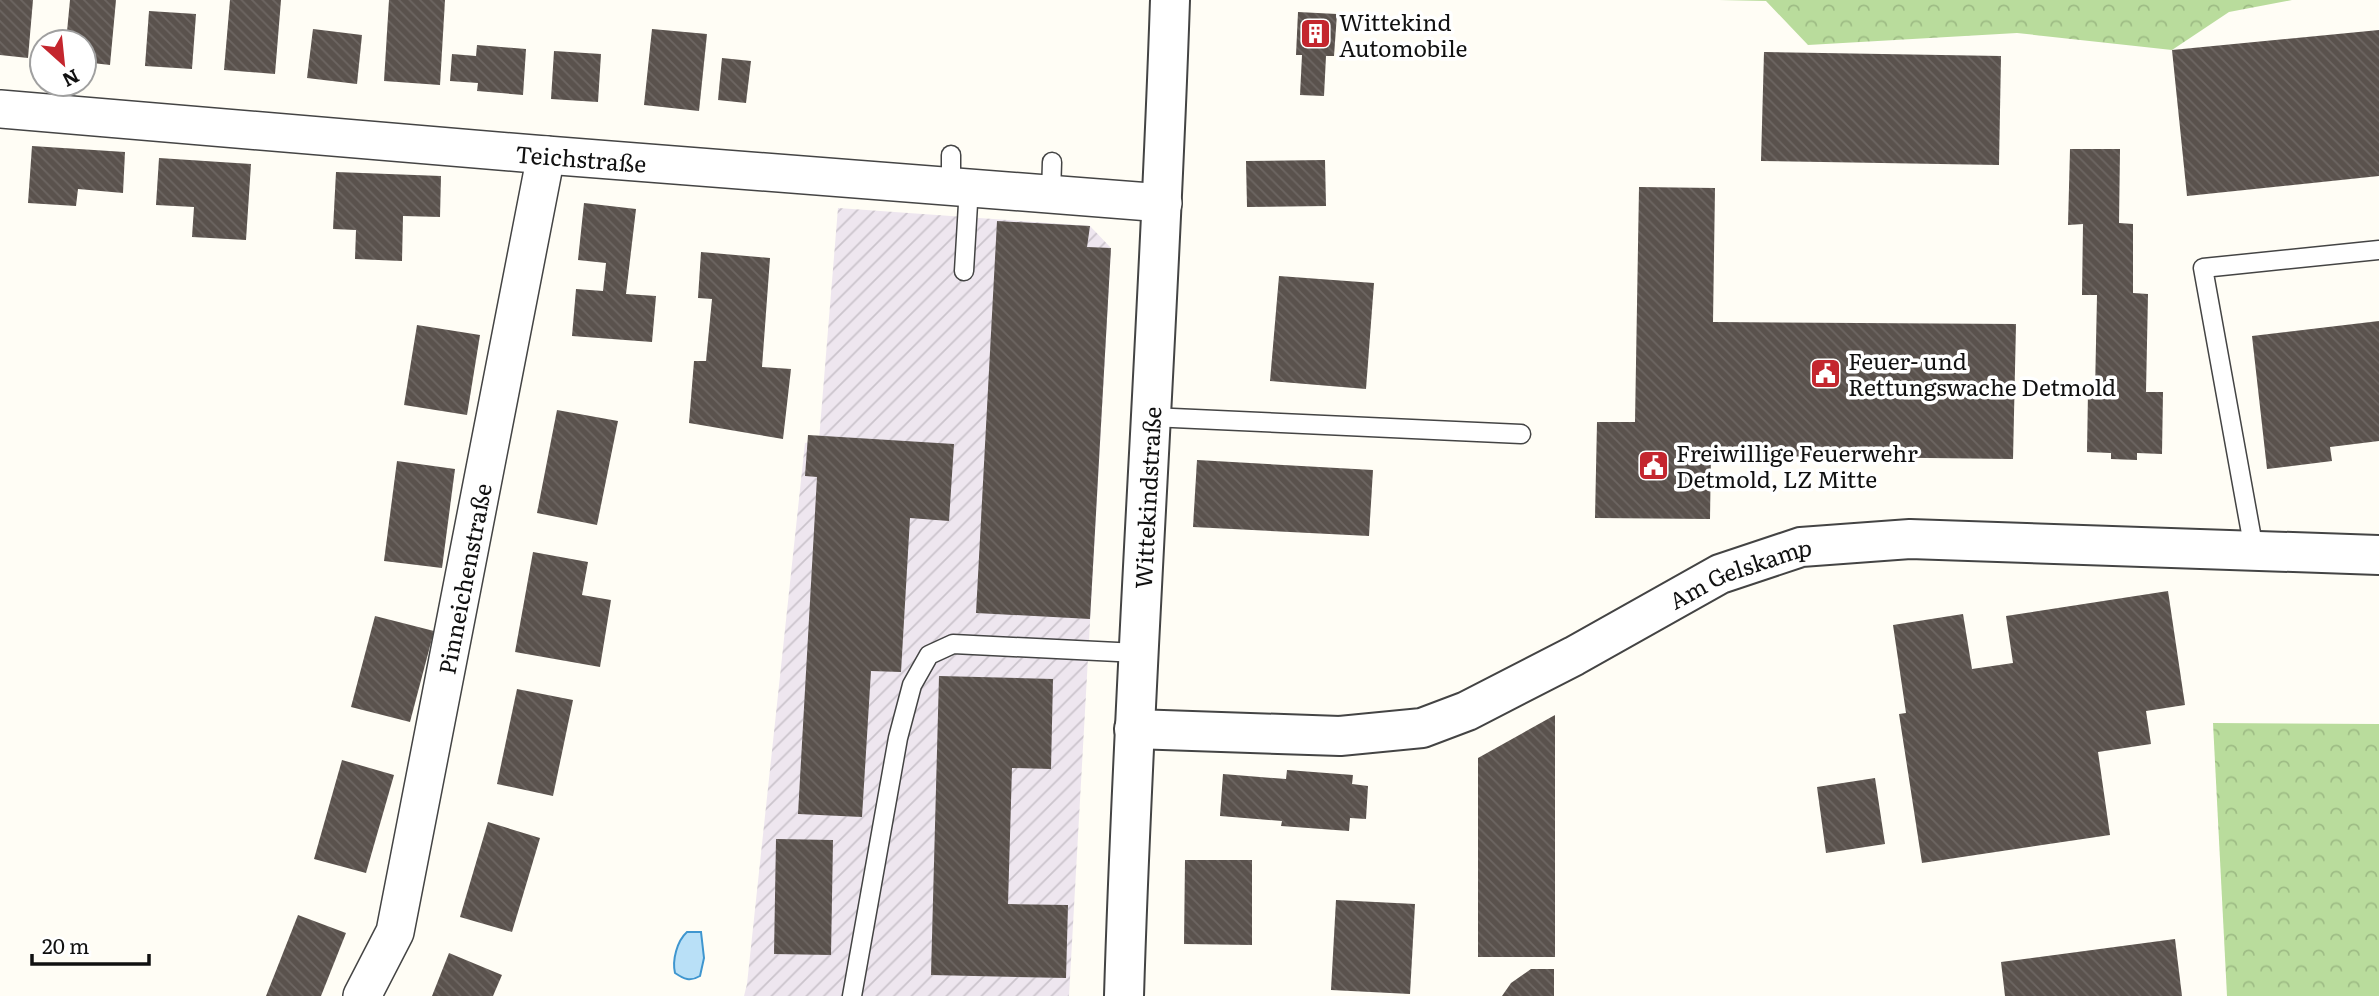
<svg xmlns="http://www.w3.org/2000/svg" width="2379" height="996" viewBox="0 0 2379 996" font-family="Literata,serif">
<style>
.industrial{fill:url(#industrial-furrows)}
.forest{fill:url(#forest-crowns)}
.water{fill:#b9e0f7;stroke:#3f96cf;stroke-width:2}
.building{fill:url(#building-back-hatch)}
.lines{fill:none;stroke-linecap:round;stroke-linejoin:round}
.service-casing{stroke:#444;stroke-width:21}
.minor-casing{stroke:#444;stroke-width:40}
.tertiary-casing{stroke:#444;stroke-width:42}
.service{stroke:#fff;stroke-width:18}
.minor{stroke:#fff;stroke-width:37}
.tertiary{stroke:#fff;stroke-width:38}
.labels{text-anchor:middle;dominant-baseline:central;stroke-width:7;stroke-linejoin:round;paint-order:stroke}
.poi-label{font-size:23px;fill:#111;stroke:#fff;text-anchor:start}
.street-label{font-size:23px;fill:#111;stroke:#fff}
</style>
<defs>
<pattern id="industrial-furrows" width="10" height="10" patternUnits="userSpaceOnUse" patternTransform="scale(1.75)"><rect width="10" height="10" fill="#eee6ef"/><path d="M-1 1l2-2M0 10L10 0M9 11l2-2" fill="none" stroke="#cbc4cc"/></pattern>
<pattern id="forest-crowns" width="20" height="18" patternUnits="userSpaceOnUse" patternTransform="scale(1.75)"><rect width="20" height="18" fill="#b9dc9c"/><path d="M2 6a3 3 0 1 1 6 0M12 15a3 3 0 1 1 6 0" fill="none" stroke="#9ebc85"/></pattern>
<pattern id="building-back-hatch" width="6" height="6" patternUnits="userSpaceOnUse" patternTransform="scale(1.75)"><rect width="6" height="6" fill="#5a524d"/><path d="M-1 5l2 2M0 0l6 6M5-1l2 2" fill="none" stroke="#6d6662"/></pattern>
</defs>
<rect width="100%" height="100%" fill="#fffdf5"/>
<!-- industrial -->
<polygon class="industrial" points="838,208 1090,226 1111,248 1069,996 744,996 747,984 805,443 819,440"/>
<!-- forest -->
<g class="forest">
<polygon points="1719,0 2292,0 2229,12 2172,50 2017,33 1808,45 1766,1"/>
<polygon points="2213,723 2379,724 2379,996 2227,996"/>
</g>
<!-- water -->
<path class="water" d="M687,932H701L704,958L700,976C690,982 684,979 675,973C672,960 677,941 687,932Z"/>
<!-- building -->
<g class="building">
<polygon points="0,0 33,0 28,58 0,55"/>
<polygon points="70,0 116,0 110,65 84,62 84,42 66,42"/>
<polygon points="230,0 281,0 275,74 224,70"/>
<polygon points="389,0 445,0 440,85 384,81"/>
<polygon points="149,11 196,14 192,69 145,66"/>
<polygon points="1298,12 1337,14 1334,56 1326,56 1324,96 1300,95 1302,55 1296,55"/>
<polygon points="313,29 362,35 357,84 307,78"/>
<polygon points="652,29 707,34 699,111 644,105"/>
<polygon points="2379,30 2379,176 2187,196 2172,50"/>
<polygon points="477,45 526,49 523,95 477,91 478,83 450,81 452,54 476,56"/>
<polygon points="554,51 601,54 598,102 551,99"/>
<polygon points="1764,52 2001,56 1999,165 1761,161"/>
<polygon points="722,58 751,61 746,103 718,100"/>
<polygon points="32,146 125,152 123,193 78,189 76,206 28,203"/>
<polygon points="2070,149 2120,149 2119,223 2133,224 2133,293 2148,294 2146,392 2163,392 2162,454 2137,453 2137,460 2111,459 2111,453 2087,452 2088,391 2095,391 2097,295 2082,295 2083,224 2068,225"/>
<polygon points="159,158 251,164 246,240 192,237 194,207 156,205"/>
<polygon points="1325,160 1326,206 1247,207 1246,161"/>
<polygon points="336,172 441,176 440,217 403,216 402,261 355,259 356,230 333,229"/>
<polygon points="1639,187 1715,188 1713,322 2016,324 2013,459 1767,456 1767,449 1711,449 1710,519 1595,518 1597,422 1635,422"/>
<polygon points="584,203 636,209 626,294 656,296 652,342 572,336 576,289 603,291 606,263 578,260"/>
<polygon points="997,221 1090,226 1087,247 1111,248 1090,619 976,613"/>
<polygon points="701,252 770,258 762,367 791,369 783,439 689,423 694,361 706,361 712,299 698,298"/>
<polygon points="1279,276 1374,283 1366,389 1270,381"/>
<polygon points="2379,321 2379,441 2330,447 2332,461 2267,469 2252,336"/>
<polygon points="417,325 480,335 467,415 404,405"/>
<polygon points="557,410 618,421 597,525 537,513"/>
<polygon points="808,435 954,444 949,521 910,518 901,672 871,671 862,817 798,814 817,477 805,476"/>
<polygon points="1197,460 1373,470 1369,536 1193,527"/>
<polygon points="397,461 455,469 442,568 384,561"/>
<polygon points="533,552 588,562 582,595 611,600 600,667 515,652"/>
<polygon points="2168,591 2185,705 2146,711 2151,744 2098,752 2110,835 1922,863 1899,714 1906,713 1893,625 1963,614 1972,669 2013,663 2006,616"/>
<polygon points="375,616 434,631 410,722 351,707"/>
<polygon points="939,676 1053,679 1051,769 1012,768 1008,904 1068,905 1066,978 931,975"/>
<polygon points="517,689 573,700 553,796 497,784"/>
<polygon points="1555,715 1555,957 1478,957 1478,758"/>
<polygon points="342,760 394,775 366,873 314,859"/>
<polygon points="1287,770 1353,775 1352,784 1368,786 1366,819 1350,818 1349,831 1281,826 1282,821 1220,816 1223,774 1286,779"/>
<polygon points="1875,778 1885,844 1826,853 1817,787"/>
<polygon points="488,822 540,838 512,932 460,917"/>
<polygon points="776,839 833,840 831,955 774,954"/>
<polygon points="1185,860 1252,860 1252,945 1184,944"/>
<polygon points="1336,900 1415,904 1410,994 1331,990"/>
<polygon points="298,915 346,933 321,996 266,996"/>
<polygon points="2175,939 2182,996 2005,996 2001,962"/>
<polygon points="449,953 502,975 493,996 432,996"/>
<polygon points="1531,969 1554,969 1554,996 1502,996 1511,983"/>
</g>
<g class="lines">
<defs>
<g id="service">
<polyline points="951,186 951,155"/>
<polyline points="1051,194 1052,162"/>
<polyline points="964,271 969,187"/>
<polyline points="1151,417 1521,434"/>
<polyline points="2254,550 2203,268 2379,250"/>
<polyline points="852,996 898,738 912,685 929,655 953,644 1138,653"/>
</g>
<g id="minor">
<path id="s1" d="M0,109L546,155L1163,203"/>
<path id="s2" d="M362,996L395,932L546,155"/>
</g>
<g id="tertiary">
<path id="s3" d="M1134,729L1340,736L1422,728L1467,711L1574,656L1720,574L1801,547L1910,539L2379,555"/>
<path id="s4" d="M1124,996C1134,664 1159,332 1170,0"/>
</g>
</defs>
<!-- service casing -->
<use href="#service" class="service-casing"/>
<!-- minor casing -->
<use href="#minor" class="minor-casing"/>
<!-- tertiary casing -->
<use href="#tertiary" class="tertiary-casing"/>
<!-- service -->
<use href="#service" class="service"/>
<!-- minor -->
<use href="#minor" class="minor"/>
<!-- tertiary -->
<use href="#tertiary" class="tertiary"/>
</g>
<!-- icons -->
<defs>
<symbol id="building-square" viewBox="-11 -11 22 22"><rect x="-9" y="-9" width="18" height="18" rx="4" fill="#c4262e" stroke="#fff"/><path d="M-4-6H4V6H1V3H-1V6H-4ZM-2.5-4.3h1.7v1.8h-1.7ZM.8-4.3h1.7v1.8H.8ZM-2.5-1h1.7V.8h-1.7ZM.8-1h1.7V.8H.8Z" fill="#fff"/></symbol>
<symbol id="civic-square" viewBox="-11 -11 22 22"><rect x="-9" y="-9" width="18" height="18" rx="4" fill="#c4262e" stroke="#fff"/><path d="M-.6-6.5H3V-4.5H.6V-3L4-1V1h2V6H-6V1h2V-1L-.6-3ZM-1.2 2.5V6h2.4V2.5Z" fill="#fff"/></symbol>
</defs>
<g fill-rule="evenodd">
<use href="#building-square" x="1298" y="16" width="35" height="35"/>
<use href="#civic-square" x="1808" y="356" width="35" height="35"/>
<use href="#civic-square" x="1636" y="448" width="35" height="35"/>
</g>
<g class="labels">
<!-- poi labels -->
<g class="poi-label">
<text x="1339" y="21">Wittekind<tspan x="1339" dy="26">Automobile</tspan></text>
<text x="1848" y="360">Feuer- und<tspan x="1848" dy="26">Rettungswache Detmold</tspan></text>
<text x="1676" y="452">Freiwillige Feuerwehr<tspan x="1676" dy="26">Detmold, LZ Mitte</tspan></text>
</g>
<!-- street labels -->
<g class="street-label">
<text stroke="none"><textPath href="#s1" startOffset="583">Teichstraße</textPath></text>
<text stroke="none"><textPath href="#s4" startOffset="499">Wittekindstraße</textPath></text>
<text stroke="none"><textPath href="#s3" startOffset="644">Am Gelskamp</textPath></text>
<text stroke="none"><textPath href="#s2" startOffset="432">Pinneichenstraße</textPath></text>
</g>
</g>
<!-- north arrow -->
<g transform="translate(63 63) rotate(153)"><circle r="33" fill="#ffffff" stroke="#a0a0a0" stroke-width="2"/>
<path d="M0-5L12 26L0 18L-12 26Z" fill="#c4262e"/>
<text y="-10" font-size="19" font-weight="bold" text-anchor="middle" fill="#111111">N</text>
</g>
<!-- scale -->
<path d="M32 954v10h117v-10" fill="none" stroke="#111111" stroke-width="3.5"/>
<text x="42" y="954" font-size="21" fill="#111111" stroke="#ffffff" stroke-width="5" paint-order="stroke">20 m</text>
</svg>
